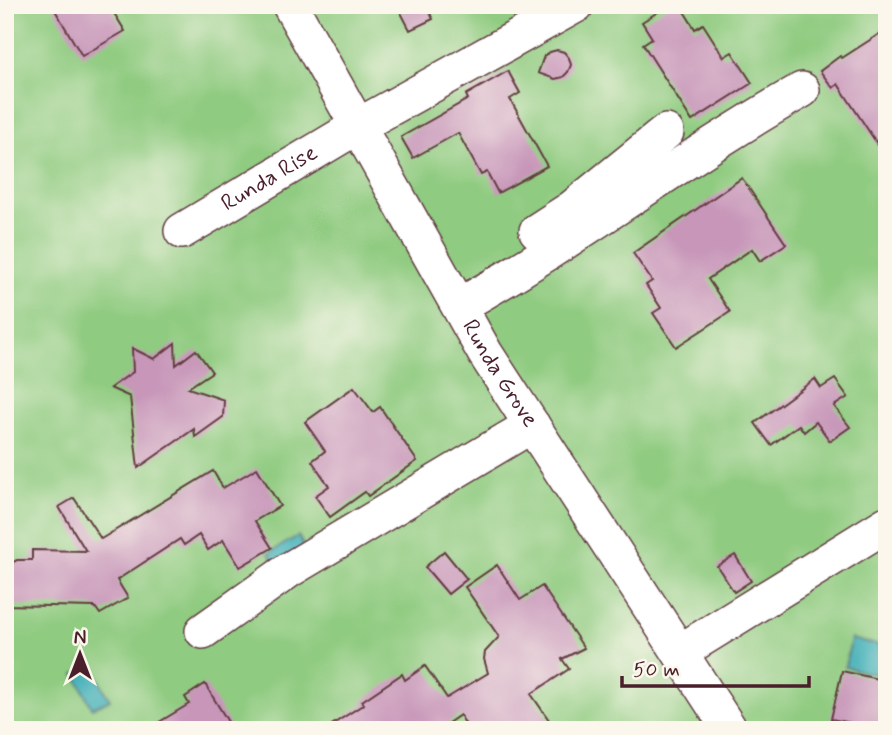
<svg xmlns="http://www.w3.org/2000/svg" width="892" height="735" viewBox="0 0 892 735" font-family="Mynerve,sans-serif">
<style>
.green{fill:#8fcb80;stroke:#6c7556;stroke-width:2}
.water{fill:#3fafb7;stroke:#446771;stroke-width:2}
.building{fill:#c796b9}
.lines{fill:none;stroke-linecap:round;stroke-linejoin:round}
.minor-casing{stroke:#623c41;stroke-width:38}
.minor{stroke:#fff;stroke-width:35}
.labels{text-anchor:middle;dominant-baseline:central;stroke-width:6;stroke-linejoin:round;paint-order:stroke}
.street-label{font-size:23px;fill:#4a1f2b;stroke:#fbf7ec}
</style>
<rect width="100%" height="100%" fill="#fbf7ec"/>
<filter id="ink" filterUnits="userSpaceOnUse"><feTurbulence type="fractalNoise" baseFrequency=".0143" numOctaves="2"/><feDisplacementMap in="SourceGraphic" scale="14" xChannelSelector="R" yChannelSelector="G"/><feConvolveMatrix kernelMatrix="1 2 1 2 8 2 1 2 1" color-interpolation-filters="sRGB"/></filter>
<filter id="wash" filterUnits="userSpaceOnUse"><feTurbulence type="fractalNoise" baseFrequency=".00686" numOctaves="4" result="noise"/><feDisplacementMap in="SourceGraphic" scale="28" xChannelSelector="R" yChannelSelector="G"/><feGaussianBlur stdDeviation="1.57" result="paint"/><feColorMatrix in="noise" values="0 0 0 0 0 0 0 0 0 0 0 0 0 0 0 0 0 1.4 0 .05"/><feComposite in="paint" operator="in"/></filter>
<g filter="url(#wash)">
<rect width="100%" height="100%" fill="#e7e0bb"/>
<!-- green -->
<rect class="green" x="5" y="5" width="882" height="725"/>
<!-- water -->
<g class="water">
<polygon points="298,536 305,548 276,565 269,553"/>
<polygon points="851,639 887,647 887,677 845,667"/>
<polygon points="92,666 110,700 92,708 75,674"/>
</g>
<g id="blocks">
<!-- building -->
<g class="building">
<polygon points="52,5 109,5 125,31 82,56"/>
<polygon points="397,5 426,5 433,19 410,30"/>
<polygon points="669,5 680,5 695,29 703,24 724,57 732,52 752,83 692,121 643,44 652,38 642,22"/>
<polygon points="887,29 887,159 838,84 833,88 820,71 840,56 842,58"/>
<polygon points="557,50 564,52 569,58 571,65 568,72 563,77 555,79 538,73 544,56 550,52"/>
<polygon points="508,71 520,93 510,99 547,166 498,193 487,172 481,175 458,133 413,158 401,137 468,99 466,95"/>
<polygon points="742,178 786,244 760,261 752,249 708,279 730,312 676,347 653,313 661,308 646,285 652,281 633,253"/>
<polygon points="175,343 176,365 196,350 212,372 188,388 224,400 223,417 195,437 194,429 138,468 130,397 110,388 133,372 132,348 154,359"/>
<polygon points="815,379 821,388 835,379 848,397 834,406 850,427 830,441 816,422 804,432 799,425 771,445 755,423"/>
<polygon points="354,387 373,412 380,407 417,461 368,496 365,492 330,517 315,496 329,486 312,461 325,451 305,422"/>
<polygon points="257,468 280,506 255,521 272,548 240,567 223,540 208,550 199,535 184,545 180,539 117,580 128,598 100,614 95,607 5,605 5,566 17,560 32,560 32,550 86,551 59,507 74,498 101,539 213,471 223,488"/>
<polygon points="444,551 467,579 448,594 425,567"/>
<polygon points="735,555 751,581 734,592 717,566"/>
<polygon points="497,565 520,600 542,586 584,648 562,659 569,669 531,694 556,730 469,730 460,715 438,730 324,730 364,704 362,701 402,674 405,680 425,666 447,698 488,673 484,659 485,652 499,637 465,587"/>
<polygon points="842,671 887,681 887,730 831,719"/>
<polygon points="205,684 233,730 146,730 189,704 185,697"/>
</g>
</g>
</g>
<g filter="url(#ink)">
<use href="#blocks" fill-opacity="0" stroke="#623c41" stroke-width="2"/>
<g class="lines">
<defs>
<g id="minor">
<path id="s1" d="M290,5L485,353L730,730"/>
<path id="s2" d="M182,231L358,126L576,5"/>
<polyline points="537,231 571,209 666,132"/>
<path d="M459,306C577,240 684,157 802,90"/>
<polyline points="203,631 289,570 532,425"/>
<polyline points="680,652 887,524"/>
</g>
</defs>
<!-- minor casing -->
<use href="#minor" class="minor-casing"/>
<!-- minor -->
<use href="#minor" class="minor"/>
</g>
</g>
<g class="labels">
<!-- street labels -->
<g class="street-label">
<text stroke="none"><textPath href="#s2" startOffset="102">Runda Rise</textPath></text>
<text stroke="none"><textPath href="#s1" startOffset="424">Runda Grove</textPath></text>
</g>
</g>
<!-- margin -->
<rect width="892" height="735" fill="none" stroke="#fbf7ec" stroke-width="28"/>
<!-- north arrow -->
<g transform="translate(80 654)" stroke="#fbf7ec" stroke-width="5" paint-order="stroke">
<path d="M0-5L12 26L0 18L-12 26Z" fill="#4a1f2b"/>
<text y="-10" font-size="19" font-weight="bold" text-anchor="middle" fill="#4a1f2b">N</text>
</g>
<!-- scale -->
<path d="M622 676v10h187v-10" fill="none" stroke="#4a1f2b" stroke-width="3.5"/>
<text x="633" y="676" font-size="21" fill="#4a1f2b" stroke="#fbf7ec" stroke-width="5" paint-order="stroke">50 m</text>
</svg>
